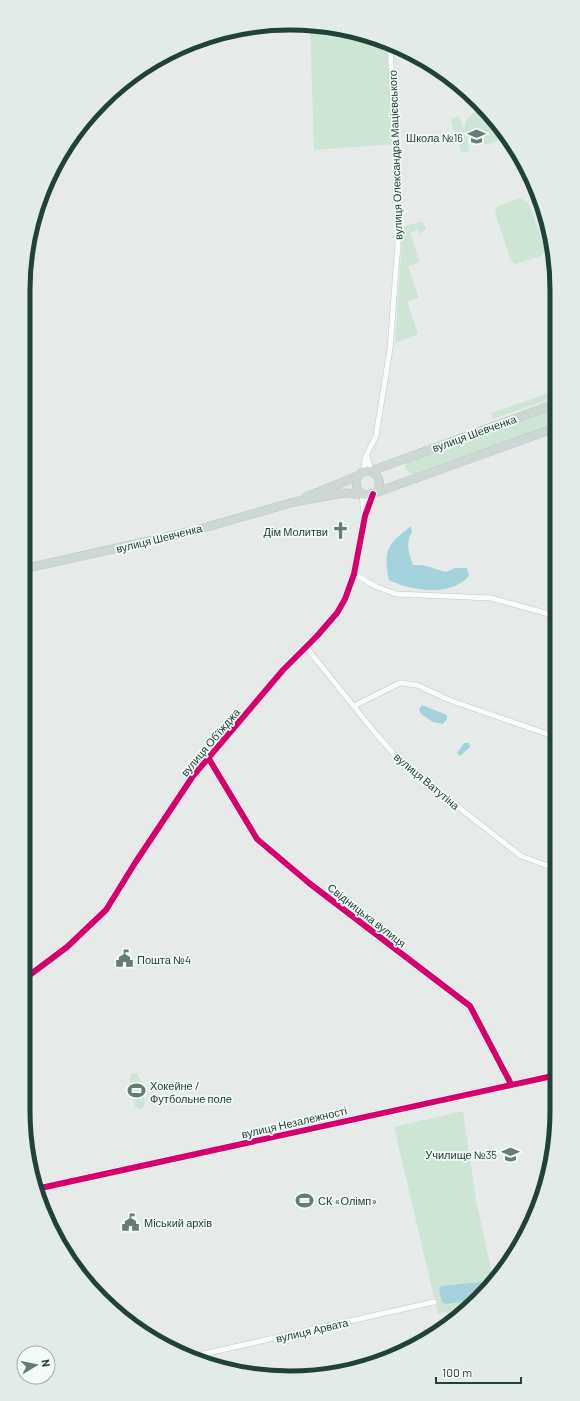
<svg xmlns="http://www.w3.org/2000/svg" width="580" height="1401" viewBox="0 0 580 1401" font-family="Barlow,sans-serif">
<style>
.green{fill:#cee5d6}
.water{fill:#a4d3dc}
.lines{fill:none;stroke-linecap:round;stroke-linejoin:round}
.street-casing{stroke:#c3c8c6;stroke-width:6}
.secondary-casing{stroke:#c1c9c6;stroke-width:8}
.primary-casing{stroke:#bdc7c4;stroke-width:9}
.street{stroke:#fbfcfc;stroke-width:5}
.secondary{stroke:#fbfcfc;stroke-width:7}
.primary{stroke:#cdd7d4;stroke-width:8}
.cycleway-casing{stroke:#f4faf7;stroke-width:8}
.cycleway{stroke:#d6006c;stroke-width:6}
.labels{text-anchor:middle;dominant-baseline:central;stroke-width:3.5;stroke-linejoin:round;paint-order:stroke}
.poi-label{font-size:11px;fill:#214139;stroke:#f4faf7;text-anchor:start}
.street-label{font-size:11px;fill:#214139;stroke:#f4faf7}
.rim{fill:none;stroke:#214139;stroke-width:5}
</style>
<rect width="100%" height="100%" fill="#e6ebe9"/>
<!-- green -->
<g class="green">
<path d="M310,25C337,26 366,33 390,44L396,144L314,150Z"/>
<path d="M484,108L491,114L506,138C490,143 476,151 466,135L470,151L462,153L450,119L459,116L465,132C464,117 472,113 484,108Z"/>
<polygon points="520,198 528,203 546,250 541,256 515,264 511,261 495,212 498,206"/>
<polygon points="422,221 426,229 420,234 418,229 410,233 420,262 408,267 419,298 407,301 418,334 395,343 403,227"/>
<polygon points="551,392 553,398 493,419 491,413"/>
<polygon points="555,409 555,424 413,474 405,469 405,466 408,461"/>
<path d="M132,1073H137L142,1083L145,1105L141,1109L136,1108C133,1099 126,1082 132,1073Z"/>
<polygon points="463,1111 476,1200 494,1282 469,1309 438,1314 394,1127"/>
</g>
<!-- water -->
<g class="water">
<path d="M411,526L412,532C405,543 409,553 413,565H423L446,572L455,568H467L469,576C451,597 411,591 389,580C383,550 387,545 411,526Z"/>
<polygon points="422,705 447,715 447,719 443,724 433,722 421,714 419,709"/>
<polygon points="464,743 469,743 470,747 460,756 457,753"/>
<polygon points="482,1282 485,1283 486,1290 477,1300 446,1304 442,1302 439,1289 441,1286"/>
</g>
<g class="lines">
<defs>
<g id="street">
<polyline points="367,455 371,471"/>
<polyline points="364,471 365,458 376,436 390,349 399,230 390,44"/>
<polyline points="354,574 377,587 396,594 491,598 556,616"/>
<polyline points="306,647 376,734 402,763 521,856 556,869"/>
<polyline points="354,706 400,683 417,685 449,700 556,737"/>
<polyline points="209,759 257,839 309,883 470,1006 511,1084"/>
<polyline points="190,1357 434,1302"/>
</g>
<g id="secondary">
<polyline points="363,494 365,514"/>
<polyline points="23,980 67,947 106,910 135,863 193,776 283,670 317,636 337,613 345,599 354,574 365,516 373,494"/>
<polyline points="25,1125 39,1188"/>
<polyline points="36,1189 557,1075"/>
</g>
<g id="primary">
<polyline points="371,471 555,404"/>
<path d="M362,494L357,489L356,479C365,461 388,477 376,492"/>
<polyline points="306,497 358,476"/>
<polyline points="23,569 193,531 294,502 343,493 369,495 555,428"/>
</g>
</defs>
<!-- street casing -->
<use href="#street" class="street-casing"/>
<!-- secondary casing -->
<use href="#secondary" class="secondary-casing"/>
<!-- primary casing -->
<use href="#primary" class="primary-casing"/>
<!-- street -->
<use href="#street" class="street"/>
<!-- secondary -->
<use href="#secondary" class="secondary"/>
<!-- primary -->
<use href="#primary" class="primary"/>
<defs>
<g id="cycleway">
<polyline points="209,759 257,839 309,883 470,1006 511,1084"/>
<polyline points="23,980 67,947 106,910 135,863 193,776 283,670 317,636 337,613 345,599 354,574 365,516 373,494"/>
<polyline points="36,1189 557,1075"/>
</g>
</defs>
<!-- cycleway casing -->
<use href="#cycleway" class="cycleway-casing"/>
<!-- cycleway -->
<use href="#cycleway" class="cycleway"/>
</g>
<!-- icons -->
<defs>
<symbol id="school-bare" viewBox="-9 -9 18 18"><path d="M0-5L7-2L0 1L-7-2ZM-4 1L0 2.5L4 1V4Q0 6-4 4Z" fill="#667c77" stroke="#f4faf7" stroke-width="2.5" paint-order="stroke"/></symbol>
<symbol id="church-bare" viewBox="-9 -9 18 18"><path d="M-1.2-6h2.4v3.5h3.3v2.4h-3.3V6h-2.4V-.1h-3.3v-2.4h3.3Z" fill="#667c77" stroke="#f4faf7" stroke-width="2.5" paint-order="stroke"/></symbol>
<symbol id="civic-bare" viewBox="-9 -9 18 18"><path d="M-.6-6.5H3V-4.5H.6V-3L4-1V1h2V6H-6V1h2V-1L-.6-3ZM-1.2 2.5V6h2.4V2.5Z" fill="#667c77" stroke="#f4faf7" stroke-width="2.5" paint-order="stroke"/></symbol>
<symbol id="stadium-bare" viewBox="-9 -9 18 18"><path d="M0-5a6.5 5 0 1 0 0 10a6.5 5 0 1 0 0-10ZM-3.5-1.8h7v3.6h-7Z" fill="#667c77" stroke="#f4faf7" stroke-width="2.5" paint-order="stroke"/></symbol>
<symbol id="university-bare" viewBox="-9 -9 18 18"><path d="M0-5L7-2L0 1L-7-2ZM-4 1L0 2.5L4 1V4Q0 6-4 4Z" fill="#667c77" stroke="#f4faf7" stroke-width="2.5" paint-order="stroke"/></symbol>
</defs>
<g fill-rule="evenodd">
<use href="#school-bare" x="464" y="124" width="25" height="25"/>
<use href="#church-bare" x="328" y="518" width="25" height="25"/>
<use href="#civic-bare" x="112" y="946" width="25" height="25"/>
<use href="#stadium-bare" x="124" y="1078" width="25" height="25"/>
<use href="#university-bare" x="498" y="1142" width="25" height="25"/>
<use href="#stadium-bare" x="292" y="1188" width="25" height="25"/>
<use href="#civic-bare" x="118" y="1210" width="25" height="25"/>
</g>
<g class="labels">
<!-- poi labels -->
<g class="poi-label">
<text x="463" y="137" text-anchor="end">Школа №16</text>
<text x="328" y="531" text-anchor="end">Дім Молитви</text>
<text x="137" y="959">Пошта №4</text>
<text x="150" y="1085">Хокейне /<tspan x="150" dy="13">Футбольне поле</tspan></text>
<text x="497" y="1154" text-anchor="end">Училище №35</text>
<text x="318" y="1200">СК «Олімп»</text>
<text x="144" y="1222">Міський архів</text>
</g>
<!-- street labels -->
<g class="street-label">
<text transform="translate(395 155) rotate(-92)">вулиця Олександра Мацієвського</text>
<text transform="translate(474 433) rotate(-20)">вулиця Шевченка</text>
<text transform="translate(159 538) rotate(-14)">вулиця Шевченка</text>
<text transform="translate(210 742) rotate(-50)">вулиця Обʼїжджа</text>
<text transform="translate(427 781) rotate(40)">вулиця Ватутіна</text>
<text transform="translate(367 915) rotate(38)">Свідницька вулиця</text>
<text transform="translate(294 1122) rotate(-13)">вулиця Незалежності</text>
<text transform="translate(312 1330) rotate(-13)">вулиця Арвата</text>
</g>
</g>
<!-- crop -->
<path d="M0 0H580V1401H0ZM290 30H290A260 260 0 0 1 550 290V1111A260 260 0 0 1 290 1371H290A260 260 0 0 1 30 1111V290A260 260 0 0 1 290 30Z" fill="#e3ebe8" fill-rule="evenodd"/>
<path class="rim" d="M290 30H290A260 260 0 0 1 550 290V1111A260 260 0 0 1 290 1371H290A260 260 0 0 1 30 1111V290A260 260 0 0 1 290 30Z"/>
<!-- north arrow -->
<g transform="translate(36 1365) rotate(80)"><circle r="19" fill="#f4faf7" stroke="#a0b0ab"/>
<path d="M0-3L7 15L0 10L-7 15Z" fill="#667c77"/>
<text y="-6" font-size="11" font-weight="bold" text-anchor="middle" fill="#214139">N</text>
</g>
<!-- scale -->
<path d="M436 1377v6h85v-6" fill="none" stroke="#214139" stroke-width="2"/>
<text x="442" y="1377" font-size="12" fill="#214139" stroke="#f4faf7" stroke-width="3" paint-order="stroke">100 m</text>
</svg>
